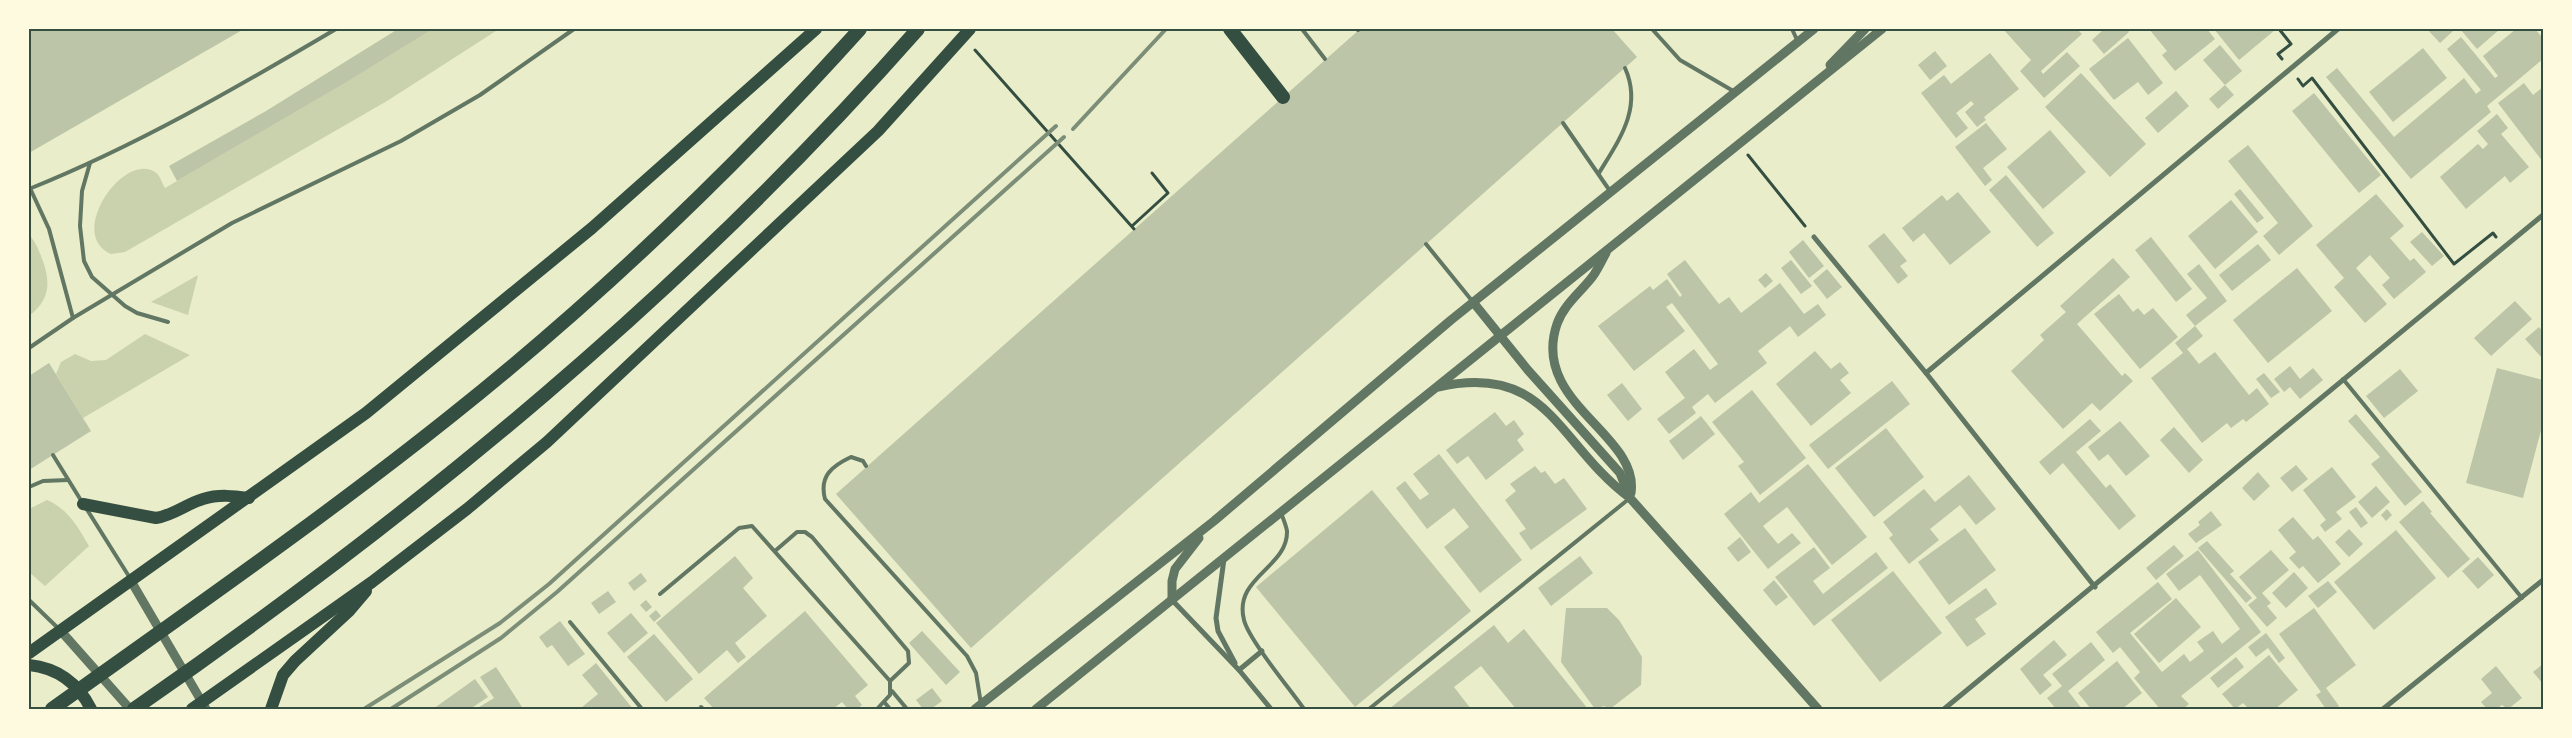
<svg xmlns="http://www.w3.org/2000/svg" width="2572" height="738" viewBox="0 0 2572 738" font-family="'Asap Condensed',sans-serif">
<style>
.green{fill:#cad2ad}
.building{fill:#bcc5a7}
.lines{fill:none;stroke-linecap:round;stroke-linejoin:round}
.path{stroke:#344e41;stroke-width:3}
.service{stroke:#617663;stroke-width:4}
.minor{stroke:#617663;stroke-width:5}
.tertiary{stroke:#617663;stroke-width:9}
.primary{stroke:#344e41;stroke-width:12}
.trunk{stroke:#344e41;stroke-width:14}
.rail{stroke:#7c8e77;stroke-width:4}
.neatline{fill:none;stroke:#344e41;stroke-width:2}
</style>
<rect width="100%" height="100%" fill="#e9edc9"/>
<!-- green -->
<g class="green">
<path d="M433,29H499L387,101L125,252L111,254C66,235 123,151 155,172C160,175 162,183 165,188L347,82Z"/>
<path d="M29,235C35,241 38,248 41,256C51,281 51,299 29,316Z"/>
<polygon points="198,275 188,315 151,302"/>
<polygon points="145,334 190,355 83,418 56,374 61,362 75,354 91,361 106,360"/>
<path d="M47,500C68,509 78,527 89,546L45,586L29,572V509Z"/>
</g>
<!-- building -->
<g class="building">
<polygon points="29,29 244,29 29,153"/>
<polygon points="398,29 433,29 347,82 177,181 169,166 266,111"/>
<polygon points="1360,29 1612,29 1637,57 971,648 836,494"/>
<polygon points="2003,29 2077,29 2082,34 2041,71 2043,74 2067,52 2080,66 2044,98 2020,71 2031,60"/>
<polygon points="2104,29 2127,29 2129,32 2104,54 2092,40"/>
<polygon points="2149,29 2207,29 2215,39 2175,71 2162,55 2167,51"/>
<polygon points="2214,29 2275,29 2275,30 2239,60"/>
<polygon points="2427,29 2451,29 2453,31 2440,43"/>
<polygon points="2460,29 2500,29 2477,49"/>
<polygon points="2516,29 2535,29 2543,38 2543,59 2487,106 2491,112 2411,179 2326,77 2337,68 2394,137 2464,78 2476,94 2481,90 2447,49 2461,37 2495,78 2498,76 2483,56"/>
<polygon points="2128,38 2163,83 2148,95 2138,82 2114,100 2089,69"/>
<polygon points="2220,45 2242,71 2225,85 2203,60"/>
<polygon points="2423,48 2447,78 2393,122 2369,92"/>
<polygon points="1935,51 1947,66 1930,80 1918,65"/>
<polygon points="1990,53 2019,89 1984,117 1986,120 1977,127 1965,112 1974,104 1971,101 1956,113 1968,128 1956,138 1921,93 1944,75 1951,84"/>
<polygon points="2081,73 2146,144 2110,177 2045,107"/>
<polygon points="2524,83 2533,95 2543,87 2543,162 2498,103"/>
<polygon points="2225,85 2234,95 2218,109 2209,99"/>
<polygon points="2176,91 2189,106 2158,133 2145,118"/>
<polygon points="2314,93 2381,175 2359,193 2292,111"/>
<polygon points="2497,114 2508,128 2501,134 2529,167 2510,183 2505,176 2466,209 2440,177 2478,144 2483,149 2488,144 2477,131"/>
<polygon points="1986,123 2007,149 1983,168 1992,180 1985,186 1955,147"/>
<polygon points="2050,130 2086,172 2043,209 2007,167"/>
<polygon points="2248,145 2313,226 2279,255 2263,236 2278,223 2228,161"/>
<polygon points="2006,175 2054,233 2037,247 1989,190"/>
<polygon points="2240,189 2264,218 2257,223 2234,194"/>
<polygon points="1958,192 1991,232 1950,265 1924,233 1913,242 1902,228 1942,195 1947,201"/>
<polygon points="2376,194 2404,226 2390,238 2410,261 2414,258 2426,272 2394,299 2382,285 2390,278 2370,255 2356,268 2387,304 2365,323 2334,287 2344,278 2316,245"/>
<polygon points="2231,200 2258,232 2215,269 2188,236"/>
<polygon points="2422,232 2444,256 2432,266 2410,242"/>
<polygon points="1884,233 1907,261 1900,266 1908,276 1898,284 1868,246"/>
<polygon points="2151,237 2192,289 2176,302 2135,250"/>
<polygon points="1803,240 1824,266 1809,278 1789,252"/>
<polygon points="2258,244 2271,260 2232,291 2219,275"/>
<polygon points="2113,258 2130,277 2077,324 2122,376 2125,373 2133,381 2100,411 2092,403 2063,429 2011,371 2044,340 2040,335 2066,312 2060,306"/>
<polygon points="1685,260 1719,304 1729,297 1741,313 1780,283 1804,314 1818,304 1826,315 1798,337 1790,326 1758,351 1767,363 1715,403 1708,394 1692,407 1696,413 1669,434 1657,419 1685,398 1665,372 1694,349 1710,370 1718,364 1672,303 1666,307 1685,331 1634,371 1598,326 1650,286 1653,290 1667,279 1680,297 1682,295 1667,274"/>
<polygon points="1791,260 1812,286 1801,294 1781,268"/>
<polygon points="2199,264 2227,301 2195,326 2203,336 2187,349 2199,364 2215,352 2249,395 2257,388 2269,404 2246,422 2243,419 2231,428 2227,423 2202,443 2151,378 2183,353 2175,343 2195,326 2186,315 2207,298 2187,274"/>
<polygon points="2297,268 2332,311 2268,363 2233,320"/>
<polygon points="1827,269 1842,287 1827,299 1813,281"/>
<polygon points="1766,273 1773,281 1765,288 1758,280"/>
<polygon points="2119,294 2133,312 2138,308 2144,315 2153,308 2178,337 2140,369 2094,314"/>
<polygon points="2515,301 2532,319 2491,356 2474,338"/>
<polygon points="2539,327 2543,332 2543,359 2525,339"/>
<polygon points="1815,351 1831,369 1840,362 1849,373 1840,380 1851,393 1811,426 1776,384"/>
<polygon points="49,363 91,431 29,470 29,376"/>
<polygon points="2290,366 2300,379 2313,368 2323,380 2300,399 2290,387 2284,392 2274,379"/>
<polygon points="2497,368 2543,380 2543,423 2523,498 2466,483"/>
<polygon points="2400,369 2418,391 2384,418 2366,396"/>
<polygon points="2264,373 2280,392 2271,398 2256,379"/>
<polygon points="1892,381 1910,404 1828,469 1809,445"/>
<polygon points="1622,383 1642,409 1628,421 1607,395"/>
<polygon points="1752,390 1806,458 1760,495 1738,466 1744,462 1712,422"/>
<polygon points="1495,412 1506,426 1514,420 1524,434 1517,440 1524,450 1486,480 1468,456 1457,464 1446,450"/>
<polygon points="2356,414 2422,492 2405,506 2371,464 2380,457 2348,421"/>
<polygon points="1701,416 1715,434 1683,460 1669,441"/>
<polygon points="2090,419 2101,431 2076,452 2106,488 2110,484 2136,516 2119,530 2063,463 2050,475 2039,462"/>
<polygon points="2120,421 2150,456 2126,476 2108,454 2099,461 2088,447"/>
<polygon points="2174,427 2203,460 2189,473 2160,440"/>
<polygon points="1886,428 1924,477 1874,517 1835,468"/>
<polygon points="1439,454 1522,560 1480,593 1444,547 1469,527 1454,508 1427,529 1396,488 1405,481 1420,500 1429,494 1413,474"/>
<polygon points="1808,464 1867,537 1832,565 1787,507 1763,526 1778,544 1792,533 1801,543 1768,569 1724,514 1751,492 1759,503"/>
<polygon points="2296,465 2308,479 2292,492 2280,478"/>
<polygon points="1535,466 1541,473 1545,471 1555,484 1564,478 1587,509 1531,550 1519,533 1526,529 1505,500 1516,491 1510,484"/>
<polygon points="2332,467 2356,497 2336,512 2342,519 2325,532 2320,525 2326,520 2303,490"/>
<polygon points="2258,472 2270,486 2254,501 2242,488"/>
<polygon points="1969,475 1996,509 1976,525 1960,505 1930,529 1939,540 1909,564 1889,538 1893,535 1883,522 1924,489 1935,502"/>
<polygon points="2376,486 2390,502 2372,518 2358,502"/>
<polygon points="1372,490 1471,611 1355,707 1256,587"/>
<polygon points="2423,501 2432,512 2430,513 2470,559 2448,578 2399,522"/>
<polygon points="2356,507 2368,523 2361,528 2349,512"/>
<polygon points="2387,509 2392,515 2386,521 2381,515"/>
<polygon points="2211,511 2222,525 2196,543 2188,534 2200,525 2198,522"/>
<polygon points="2293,517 2313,540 2318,536 2341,564 2318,583 2303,566 2299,569 2289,558 2296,552 2278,530"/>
<polygon points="1965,528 1996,570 1949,605 1918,562"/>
<polygon points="2349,529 2363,544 2349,557 2335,542"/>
<polygon points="2396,530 2436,578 2374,630 2334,582"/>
<polygon points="1740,537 1751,552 1738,562 1727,548"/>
<polygon points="2207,541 2234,571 2230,574 2252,598 2246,603 2198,548"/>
<polygon points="2174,545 2184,556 2156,580 2146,568"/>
<polygon points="1814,547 1830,568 1813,581 1823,594 1876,552 1888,568 1814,626 1775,577"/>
<polygon points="2198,550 2261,632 2181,696 2189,704 2183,709 2160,709 2134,678 2140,672 2120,647 2113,653 2096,632 2158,582 2172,599 2130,633 2162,672 2184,654 2190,662 2204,651 2197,642 2213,631 2222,644 2240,629 2200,575 2179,591 2166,574"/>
<polygon points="2271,550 2289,570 2262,593 2271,603 2267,606 2277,618 2267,627 2248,605 2257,598 2239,577"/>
<polygon points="735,556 753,578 743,588 767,616 735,643 746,657 738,663 727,650 699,674 656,623"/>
<polygon points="1580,556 1593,573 1551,606 1538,588"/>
<polygon points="2478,557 2494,575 2478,589 2462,571"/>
<polygon points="1893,571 1942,633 1880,682 1831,620"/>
<polygon points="2294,572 2308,588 2286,608 2272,593"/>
<polygon points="641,573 647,581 634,591 628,583"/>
<polygon points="1774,580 1788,597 1776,606 1763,590"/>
<polygon points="2328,581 2337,592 2318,608 2308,596"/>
<polygon points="1986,588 1997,604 1975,619 1986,634 1967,647 1945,617"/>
<polygon points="608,591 616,602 599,614 591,603"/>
<polygon points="2176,598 2201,627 2159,663 2134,634"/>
<polygon points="646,600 652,607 646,612 640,605"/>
<polygon points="1566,608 1607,608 1619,620 1642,657 1641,685 1610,709 1604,706 1595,709 1561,662"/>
<polygon points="2314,608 2356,665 2326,688 2339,706 2336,709 2326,709 2316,695 2321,692 2279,634"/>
<polygon points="656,610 661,616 654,622 649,616"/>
<polygon points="805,611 868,685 855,696 862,705 857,709 848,709 842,702 833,709 714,709 704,698"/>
<polygon points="631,613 648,633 624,653 607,633"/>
<polygon points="560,621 585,654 568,666 552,645 547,648 539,637"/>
<polygon points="1494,625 1508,643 1524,629 1588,709 1516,709 1481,666 1454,687 1471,709 1389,709"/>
<polygon points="922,631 960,672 946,685 909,643"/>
<polygon points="2266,633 2285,658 2279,663 2268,648 2256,657 2248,647"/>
<polygon points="654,634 693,679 666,702 627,657"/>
<polygon points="2054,640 2067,655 2043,675 2052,685 2040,695 2020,669"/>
<polygon points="2091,642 2105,660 2068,691 2082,709 2056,709 2047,698 2062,686 2052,674"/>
<polygon points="2269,655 2298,690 2275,709 2249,709 2243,703 2235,709 2222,694"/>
<polygon points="2236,657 2244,667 2218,688 2210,678"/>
<polygon points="2117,661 2142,693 2122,709 2091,709 2078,693"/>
<polygon points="596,663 633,709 581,708 598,694 582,675"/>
<polygon points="2543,664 2543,684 2533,672"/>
<polygon points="2496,666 2522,698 2508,709 2502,705 2496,709 2487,709 2481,702 2492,693 2481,679"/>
<polygon points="496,667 522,707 518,709 476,709 494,698 480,677"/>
<polygon points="475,679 488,697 470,709 433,709"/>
<polygon points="932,688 942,701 931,709 923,709 916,700"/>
</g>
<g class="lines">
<!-- path -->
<g class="path">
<polyline points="771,29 772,29"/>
<polyline points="2279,29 2291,44 2278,54 2282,59"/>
<polyline points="975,50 1134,229"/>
<polyline points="2298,79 2303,86 2312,78 2454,264 2493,233 2496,237"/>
<polyline points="1748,155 1805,226"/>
<polyline points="1132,226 1168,193 1152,173"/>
</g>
<!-- service -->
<g class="service">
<polyline points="1302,29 1325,59"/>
<polyline points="1357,29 1358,30"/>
<polyline points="1652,29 1680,60 1735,92"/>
<polyline points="1792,29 1798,42"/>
<polyline points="1563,123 1610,191"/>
<polyline points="90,163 82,191 80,226 84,261 92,277 125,306 137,313 168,322"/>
<path d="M1599,173C1619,140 1643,108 1625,68"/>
<polyline points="29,186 49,229 73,318"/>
<path d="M29,189C136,146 236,88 336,29"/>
<polyline points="1426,244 1473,302"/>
<polyline points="29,348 73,318 232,223 401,141 480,95 574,29"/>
<polyline points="2343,379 2522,598"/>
<polyline points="53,455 82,502"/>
<path d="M866,466L863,461L851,457C832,466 819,476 825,499L967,656L976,673L981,704"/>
<polyline points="29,487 43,481 68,480"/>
<polyline points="86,508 130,578"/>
<path d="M1281,513C1283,518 1286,525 1287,531C1288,568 1233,577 1244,620C1249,640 1290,689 1304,709"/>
<polyline points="775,551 797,532 805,532 812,537 908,651 909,663 890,681"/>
<polyline points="660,594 739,528 752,526 890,681 890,695 877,709"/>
<polyline points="29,600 60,630"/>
<polyline points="570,622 642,709"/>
<polyline points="892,691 907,709"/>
<polyline points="885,703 890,709"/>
<polyline points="701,707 703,709"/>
<polyline points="1369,709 1630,498"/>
</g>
<!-- minor -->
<g class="minor">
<polyline points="1814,237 1926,373 2095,587"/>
<polyline points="1926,373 2338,29"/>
<polyline points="1224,559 1216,618 1218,631 1235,663"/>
<polyline points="1172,600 1239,670 1271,709"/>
<polyline points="1239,670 1262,651"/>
<polyline points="1944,709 2543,215"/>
<polyline points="2383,709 2543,580"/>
</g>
<!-- tertiary -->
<g class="tertiary">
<polyline points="1830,65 1865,29"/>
<path d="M1606,253C1602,260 1598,269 1593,276C1581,292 1564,304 1557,324C1530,403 1640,434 1631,493"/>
<polyline points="1473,302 1527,369 1620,473 1630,498 1818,709"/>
<path d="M1438,387C1549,362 1557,444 1630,498"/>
<polyline points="131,581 206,709"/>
<polyline points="1172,600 1172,581 1175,569 1199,538"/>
<polyline points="60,630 130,709"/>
<polyline points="975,709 1214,521 1451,320 1814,29"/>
<polyline points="1036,709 1882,29"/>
</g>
<!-- primary -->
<g class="primary">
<path d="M83,504L156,518C174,515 186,504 203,499C219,494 234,496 249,498"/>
<polyline points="29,653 366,413 592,228 816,29"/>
<path d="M29,665C58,668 78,683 91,709"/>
<polyline points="192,709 372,582 467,509 547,442 878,131 970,29"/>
<polyline points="271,709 283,675 295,661 349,611 366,591"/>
</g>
<!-- trunk -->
<g class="trunk">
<polyline points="1230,29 1283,97"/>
<path d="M52,709C186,613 322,519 451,416C598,299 734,169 860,29"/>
<path d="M134,709C420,511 688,290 918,29"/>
</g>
<!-- rail -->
<g class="rail">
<polyline points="1073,129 1166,29"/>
<polyline points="364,709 500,623 549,584 1056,126"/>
<polyline points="391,709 501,638 557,592 1064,137"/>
</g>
</g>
<!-- border -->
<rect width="2572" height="738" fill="none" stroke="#fefae0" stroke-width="60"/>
<rect x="30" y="30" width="2512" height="678" class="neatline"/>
</svg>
